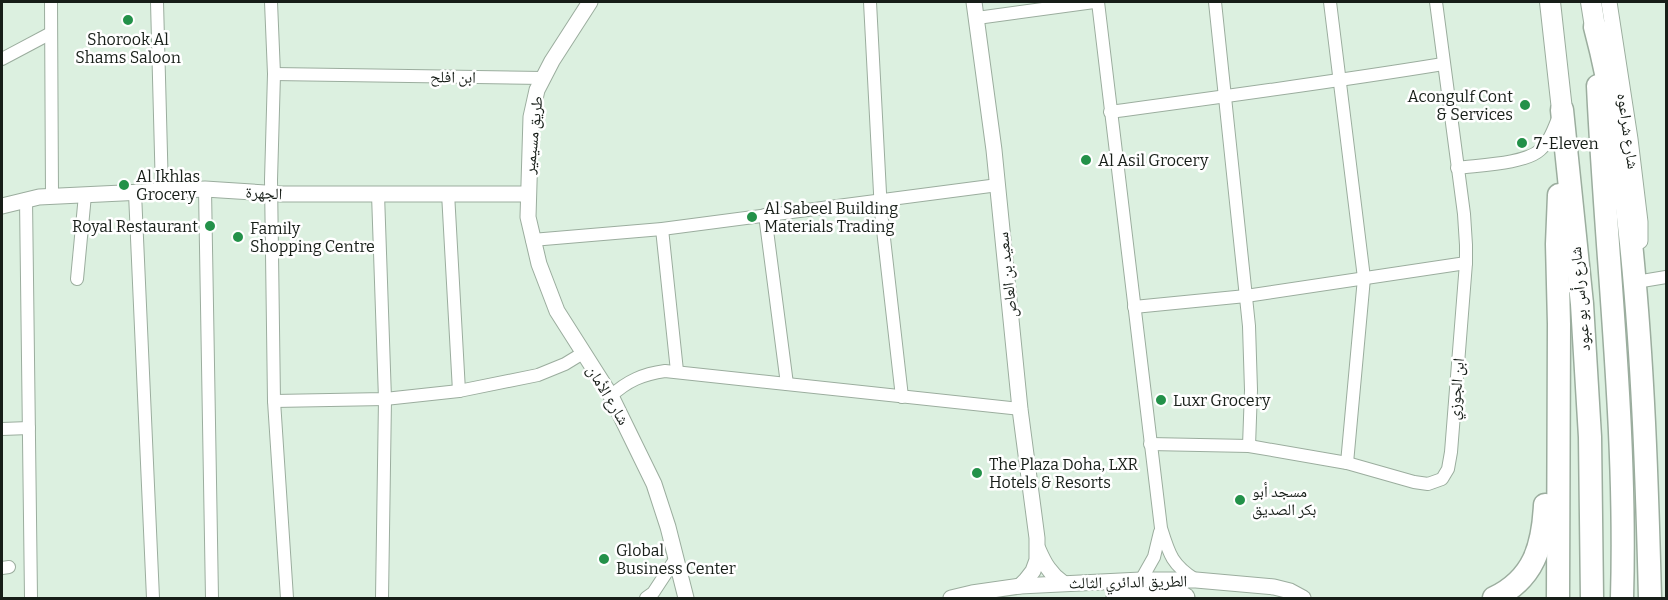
<svg xmlns="http://www.w3.org/2000/svg" width="1668" height="600" viewBox="0 0 1668 600" font-family="Bitter,'Noto Naskh Arabic',serif">
<style>
.lines{fill:none;stroke-linecap:round;stroke-linejoin:round}
.minor-casing{stroke:#9bad9e;stroke-width:14}
.tertiary-casing{stroke:#9bad9e;stroke-width:17}
.primary-casing{stroke:#9bad9e;stroke-width:22}
.trunk-casing{stroke:#9bad9e;stroke-width:23}
.motorway-casing{stroke:#9bad9e;stroke-width:25}
.minor{stroke:#fff;stroke-width:12}
.tertiary{stroke:#fff;stroke-width:15}
.primary{stroke:#fff;stroke-width:20}
.trunk{stroke:#fff;stroke-width:21}
.motorway{stroke:#fff;stroke-width:22}
.poi-dot{fill:#239149;stroke:#fff;stroke-width:2}
.labels{text-anchor:middle;dominant-baseline:central;stroke-width:5;stroke-linejoin:round;paint-order:stroke}
.poi-label{font-size:16px;fill:#171e18;stroke:#fff;text-anchor:start}
.street-label{font-size:16px;fill:#171e18;stroke:#fff}
</style>
<rect width="100%" height="100%" fill="#dcf0e0"/>
<g class="lines">
<defs>
<g id="minor">
<polyline points="51,2 52,196"/>
<polyline points="157,2 162,192"/>
<polyline points="271,2 274,74 271,180 274,401 287,598"/>
<polyline points="870,2 881,212 902,397"/>
<path d="M1098,2L1161,528C1169,554 1172,565 1196,580"/>
<polyline points="1215,2 1249,326 1251,390 1249,446"/>
<polyline points="1330,2 1364,278 1347,463"/>
<polyline points="977,18 1094,2"/>
<polyline points="2,59 51,33"/>
<polyline points="274,74 543,78"/>
<path d="M1110,112C1221,97 1333,82 1443,64"/>
<path d="M1457,168C1478,165 1525,164 1540,150C1550,141 1554,128 1559,116"/>
<polyline points="205,189 212,598"/>
<polyline points="135,193 153,598"/>
<polyline points="448,193 459,391"/>
<polyline points="378,194 385,399 382,598"/>
<polyline points="26,199 31,598"/>
<polyline points="765,215 787,384"/>
<polyline points="662,229 677,371"/>
<polyline points="532,240 662,229 998,185"/>
<polyline points="77,279 85,195"/>
<polyline points="1636,282 1666,277"/>
<polyline points="1134,307 1246,296 1466,263"/>
<path d="M611,396C627,381 643,374 665,371L1020,409"/>
<polyline points="274,401 385,399 459,391 538,375 565,364 583,353"/>
<polyline points="2,429 29,428"/>
<polyline points="1150,444 1249,446 1347,463 1414,482 1428,484 1442,479 1448,469 1451,452 1466,263 1466,245 1464,214 1436,2"/>
<polyline points="2,568 9,567"/>
<polyline points="1141,580 1154,557 1160,532"/>
<polyline points="646,598 653,593 676,558"/>
</g>
<g id="tertiary">
<polyline points="590,2 552,61 537,90 531,117 528,217 539,264 557,311 611,396 654,484 668,527 686,598"/>
<polyline points="974,2 994,150 1020,409 1037,538 1037,560 1033,571 1026,580 1020,586"/>
<polyline points="1609,2 1630,139 1640,222 1640,241"/>
<polyline points="2,206 39,197 205,189 281,194 527,194"/>
<path d="M1038,549C1044,563 1050,574 1063,583"/>
<polyline points="951,598 972,593 1020,586 1141,580 1196,580 1274,587 1290,591 1303,598"/>
</g>
<g id="primary">
<polyline points="1550,2 1562,110"/>
<polyline points="1591,2 1595,27"/>
</g>
<polyline id="trunk" points="1117,598 1184,598"/>
<g id="motorway">
<path d="M1595,27C1614,98 1623,170 1631,243C1643,361 1647,480 1650,598"/>
<path d="M1598,86C1606,257 1627,427 1622,598"/>
<polyline points="1562,110 1582,304 1590,437 1592,598"/>
<path d="M1494,598C1534,579 1543,546 1545,505"/>
<polyline points="1558,598 1559,324 1557,244 1559,195"/>
</g>
</defs>
<!-- minor casing -->
<use href="#minor" class="minor-casing"/>
<!-- tertiary casing -->
<use href="#tertiary" class="tertiary-casing"/>
<!-- primary casing -->
<use href="#primary" class="primary-casing"/>
<!-- trunk casing -->
<use href="#trunk" class="trunk-casing"/>
<!-- motorway casing -->
<use href="#motorway" class="motorway-casing"/>
<!-- minor -->
<use href="#minor" class="minor"/>
<!-- tertiary -->
<use href="#tertiary" class="tertiary"/>
<!-- primary -->
<use href="#primary" class="primary"/>
<!-- trunk -->
<use href="#trunk" class="trunk"/>
<!-- motorway -->
<use href="#motorway" class="motorway"/>
</g>
<!-- markers -->
<g class="poi-dot">
<circle cx="128" cy="20" r="6"/>
<circle cx="1525" cy="105" r="6"/>
<circle cx="1522" cy="143" r="6"/>
<circle cx="1086" cy="160" r="6"/>
<circle cx="124" cy="185" r="6"/>
<circle cx="752" cy="217" r="6"/>
<circle cx="210" cy="226" r="6"/>
<circle cx="238" cy="237" r="6"/>
<circle cx="1161" cy="400" r="6"/>
<circle cx="977" cy="473" r="6"/>
<circle cx="1240" cy="500" r="6"/>
<circle cx="604" cy="559" r="6"/>
</g>
<g class="labels">
<!-- poi labels -->
<g class="poi-label">
<text x="128" y="39" text-anchor="middle">Shorook Al<tspan x="128" dy="18">Shams Saloon</tspan></text>
<text x="1513" y="96" text-anchor="end">Acongulf Cont<tspan x="1513" dy="18">&amp; Services</tspan></text>
<text x="1534" y="143">7-Eleven</text>
<text x="1098" y="160">Al Asil Grocery</text>
<text x="136" y="176">Al Ikhlas<tspan x="136" dy="18">Grocery</tspan></text>
<text x="764" y="208">Al Sabeel Building<tspan x="764" dy="18">Materials Trading</tspan></text>
<text x="198" y="226" text-anchor="end">Royal Restaurant</text>
<text x="250" y="228">Family<tspan x="250" dy="18">Shopping Centre</tspan></text>
<text x="1173" y="400">Luxr Grocery</text>
<text x="989" y="464">The Plaza Doha, LXR<tspan x="989" dy="18">Hotels &amp; Resorts</tspan></text>
<text x="1252" y="491">مسجد أبو<tspan x="1252" dy="18">بكر الصديق</tspan></text>
<text x="616" y="550">Global<tspan x="616" dy="18">Business Center</tspan></text>
</g>
<!-- street labels -->
<g class="street-label">
<text transform="translate(453 77) rotate(1)">ابن افلح</text>
<text transform="translate(1628 131) rotate(82)">شارع شراعوه</text>
<text transform="translate(533 135) rotate(-84)">طريق مسيمير</text>
<text transform="translate(264 193) rotate(3)">الجهرة</text>
<text transform="translate(1007 275) rotate(-96)">سعيد بن العاص</text>
<text transform="translate(1580 299) rotate(-95)">شارع رأس بو عبود</text>
<text transform="translate(1456 389) rotate(-85)">ابن الجوزي</text>
<text transform="translate(608 395) rotate(59)">شارع الأمان</text>
<text transform="translate(1128 582) rotate(-1)">الطريق الدائري الثالث</text>
</g>
</g>
<!-- border -->
<rect width="1668" height="600" fill="none" stroke="#171e18" stroke-width="6"/>
</svg>
